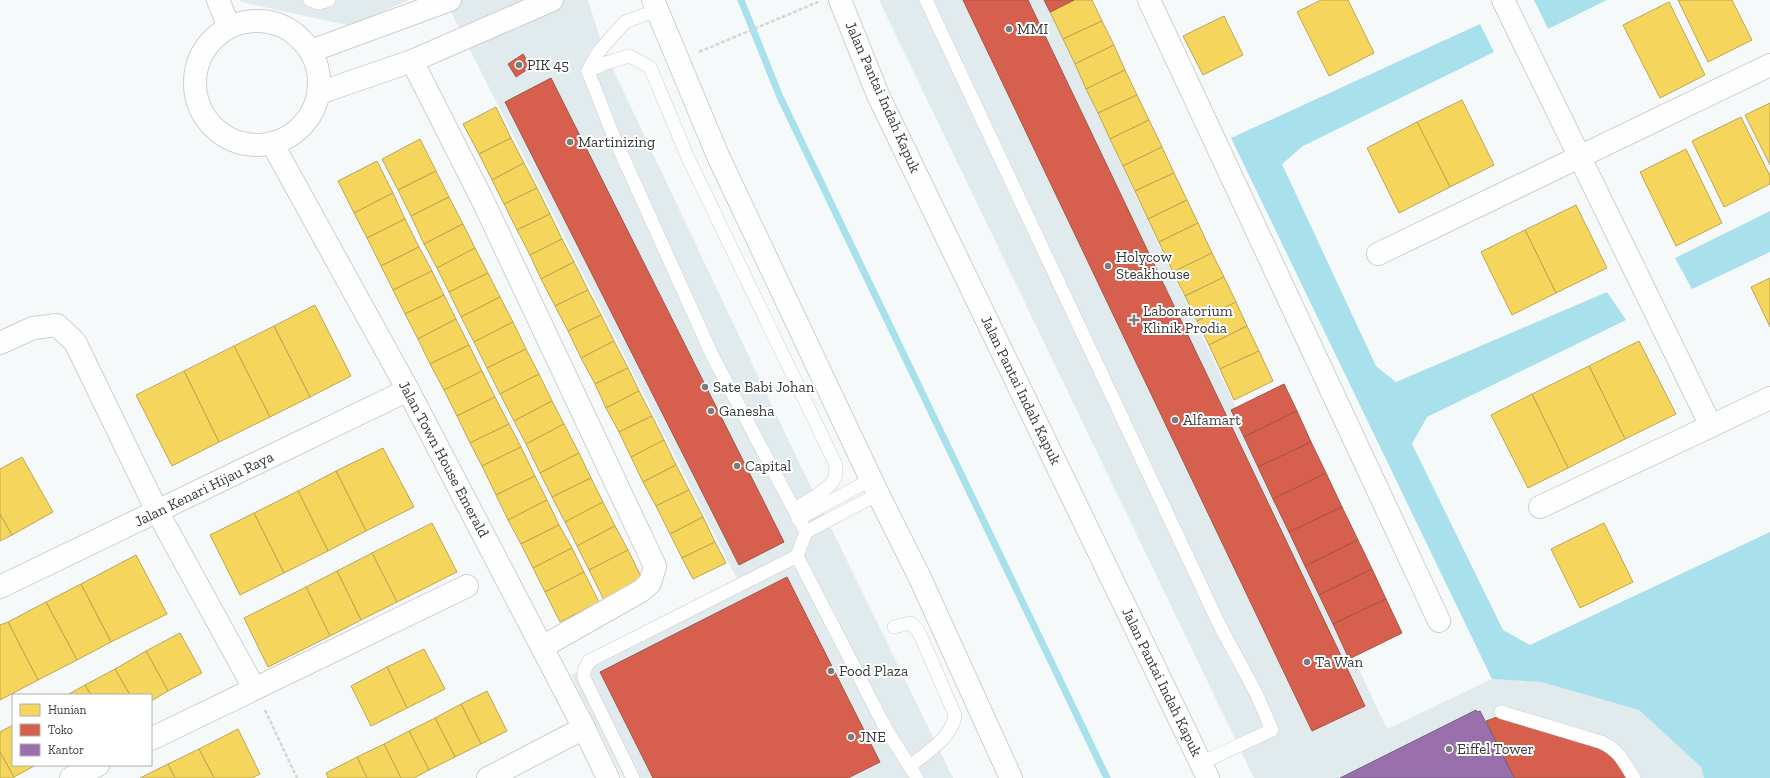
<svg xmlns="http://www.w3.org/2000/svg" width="1770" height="778" viewBox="0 0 1770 778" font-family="'Zilla Slab',serif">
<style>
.built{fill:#e1eaec}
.water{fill:#a8e1ec}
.homes{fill:#f6d55c;stroke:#bda652}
.shops{fill:#d6604d;stroke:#a65447}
.offices{fill:#9970ab;stroke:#7c6089}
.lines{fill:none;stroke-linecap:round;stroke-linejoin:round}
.stream{stroke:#a8e1ec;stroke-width:7}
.service-casing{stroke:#cdcfd0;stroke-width:14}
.minor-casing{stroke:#cdcfd0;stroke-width:24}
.secondary-casing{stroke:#cdcfd0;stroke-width:24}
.path{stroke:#d5d6d6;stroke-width:2.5;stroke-dasharray:4 2;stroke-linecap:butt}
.service{stroke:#fefefe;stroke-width:13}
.minor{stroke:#fefefe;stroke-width:22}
.secondary{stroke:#fefefe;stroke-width:22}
.poi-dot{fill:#7a7c7d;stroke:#fff;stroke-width:1.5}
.labels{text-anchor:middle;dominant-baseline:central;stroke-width:4;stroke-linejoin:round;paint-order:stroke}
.poi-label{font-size:15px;fill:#373939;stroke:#fff;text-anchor:start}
.street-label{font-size:15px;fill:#373939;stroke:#fff}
</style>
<rect width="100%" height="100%" fill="#f6f9fa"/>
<!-- built -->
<g class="built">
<polygon points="240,0 409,0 351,26 241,2"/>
<polygon points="445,0 588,0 603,48 794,452 953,778 623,778 571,675 742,589"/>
<polygon points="879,0 1044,0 1387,729 1492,679 1541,682 1639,710 1701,767 1704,778 1254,778"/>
</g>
<!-- water -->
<g class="water">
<polygon points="1534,0 1607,0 1548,29"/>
<polygon points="1480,24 1494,52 1303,146 1282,164 1376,366 1396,382 1607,292 1626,320 1427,417 1412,444 1503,630 1530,645 1770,532 1770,778 1704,778 1701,767 1639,710 1541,682 1492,679 1231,138"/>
<polygon points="1770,211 1770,252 1692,289 1675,258"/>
</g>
<!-- homes -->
<g class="homes">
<polygon points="1074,0 1092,0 1102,21 1063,39 1050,12"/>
<polygon points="1321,0 1348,0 1374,53 1329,76 1297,12"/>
<polygon points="1678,0 1732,0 1752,40 1708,62"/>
<polygon points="1669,2 1705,75 1660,98 1623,25"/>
<polygon points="1224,16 1243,55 1203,75 1183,36"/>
<polygon points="1102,21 1114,45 1075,64 1063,39"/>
<polygon points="1114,45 1125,70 1086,89 1075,64"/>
<polygon points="1125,70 1137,95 1098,113 1086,89"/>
<polygon points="1137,95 1149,120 1110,139 1098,113"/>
<polygon points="1462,100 1494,165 1450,187 1417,122"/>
<polygon points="1770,103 1770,165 1745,115"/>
<polygon points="496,107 511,138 479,154 463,124"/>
<polygon points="1741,117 1770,176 1770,184 1724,207 1692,141"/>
<polygon points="1149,120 1162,147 1123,166 1110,139"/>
<polygon points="1417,122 1450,187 1399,213 1367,148"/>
<polygon points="511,138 524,163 492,180 479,154"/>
<polygon points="420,139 436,171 398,190 382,159"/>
<polygon points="1162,147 1174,173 1135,191 1123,166"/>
<polygon points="1686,149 1722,223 1676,246 1640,172"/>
<polygon points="377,161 393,193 354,213 338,181"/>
<polygon points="524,163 537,188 504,204 492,180"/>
<polygon points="436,171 449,197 411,216 398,190"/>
<polygon points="1174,173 1187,200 1148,219 1135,191"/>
<polygon points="537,188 550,214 517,230 504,204"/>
<polygon points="393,193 405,219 367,238 354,213"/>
<polygon points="449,197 463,224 424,244 411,216"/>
<polygon points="1187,200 1198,223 1159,242 1148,219"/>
<polygon points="1576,205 1607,268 1556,293 1525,230"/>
<polygon points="550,214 562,239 530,255 517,230"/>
<polygon points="405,219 419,247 381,266 367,238"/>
<polygon points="1198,223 1212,253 1173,272 1159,242"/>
<polygon points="463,224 475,248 437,268 424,244"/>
<polygon points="1525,230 1556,293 1512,315 1481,252"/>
<polygon points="562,239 574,262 541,279 530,255"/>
<polygon points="419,247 432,271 393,290 381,266"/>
<polygon points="475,248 488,273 449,292 437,268"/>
<polygon points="1212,253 1224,277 1185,296 1173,272"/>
<polygon points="574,262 588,290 555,306 541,279"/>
<polygon points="432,271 444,295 405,314 393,290"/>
<polygon points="488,273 500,297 461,317 449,292"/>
<polygon points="1224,277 1236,302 1197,321 1185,296"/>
<polygon points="1770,278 1770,327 1751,287"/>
<polygon points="588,290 601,315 568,331 555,306"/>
<polygon points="444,295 456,319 418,339 405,314"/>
<polygon points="500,297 513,322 474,342 461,317"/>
<polygon points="1236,302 1247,326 1209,345 1197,321"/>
<polygon points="315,305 351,376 310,397 274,326"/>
<polygon points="601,315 614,341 581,358 568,331"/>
<polygon points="456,319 469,345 430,364 418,339"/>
<polygon points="513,322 526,349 487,368 474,342"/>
<polygon points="274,326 310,397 270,417 234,346"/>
<polygon points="1247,326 1259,351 1220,369 1209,345"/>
<polygon points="614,341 628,368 595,384 581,358"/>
<polygon points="1639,341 1676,414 1625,439 1589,366"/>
<polygon points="469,345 482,371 444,390 430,364"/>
<polygon points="234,346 270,417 219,442 184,371"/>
<polygon points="526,349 539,374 500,394 487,368"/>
<polygon points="1259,351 1273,381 1234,400 1220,369"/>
<polygon points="1589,366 1625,439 1568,468 1532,394"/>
<polygon points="628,368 639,391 606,408 595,384"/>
<polygon points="184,371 219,442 172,466 136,395"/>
<polygon points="482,371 495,397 457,416 444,390"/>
<polygon points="539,374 552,401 514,421 500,394"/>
<polygon points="639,391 652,416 619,432 606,408"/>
<polygon points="1532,394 1568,468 1528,488 1491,415"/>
<polygon points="495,397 509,424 470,443 457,416"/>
<polygon points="552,401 564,424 526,444 514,421"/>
<polygon points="652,416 664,440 631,457 619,432"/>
<polygon points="509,424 521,447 482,466 470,443"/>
<polygon points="564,424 579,453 540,473 526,444"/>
<polygon points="664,440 676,465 643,482 631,457"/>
<polygon points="521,447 535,476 496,495 482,466"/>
<polygon points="383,448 414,507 366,531 336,471"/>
<polygon points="579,453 591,478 552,497 540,473"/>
<polygon points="22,457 53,512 12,535 0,514 0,469"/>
<polygon points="676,465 689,490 656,506 643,482"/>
<polygon points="336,471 366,531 328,551 298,491"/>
<polygon points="535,476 547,500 508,520 496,495"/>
<polygon points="591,478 603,502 565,522 552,497"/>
<polygon points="689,490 703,517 670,534 656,506"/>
<polygon points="298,491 328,551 284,573 254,513"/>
<polygon points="547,500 559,525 521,544 508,520"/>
<polygon points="603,502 615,526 577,546 565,522"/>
<polygon points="254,513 284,573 240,595 210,535"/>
<polygon points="0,514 12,535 0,541"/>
<polygon points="703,517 715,542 682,558 670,534"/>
<polygon points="432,523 457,572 397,602 372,553"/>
<polygon points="1604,523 1633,582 1580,608 1551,549"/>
<polygon points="559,525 572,548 533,568 521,544"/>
<polygon points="615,526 628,550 589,570 577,546"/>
<polygon points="715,542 726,563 693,579 682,558"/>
<polygon points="572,548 584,572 545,592 533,568"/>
<polygon points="628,550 643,581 604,600 589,570"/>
<polygon points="372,553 397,602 361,620 337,571"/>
<polygon points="136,555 167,614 111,642 81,584"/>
<polygon points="337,571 361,620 330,636 306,587"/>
<polygon points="584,572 599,602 560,622 545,592"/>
<polygon points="81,584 111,642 77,660 46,602"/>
<polygon points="306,587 330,636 268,667 244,618"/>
<polygon points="46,602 77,660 38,680 8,622"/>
<polygon points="8,622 38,680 0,700 0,625"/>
<polygon points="180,633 202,673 168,691 146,651"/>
<polygon points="424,649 445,689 407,708 387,667"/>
<polygon points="146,651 168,691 151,701 151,695 130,695 115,669"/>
<polygon points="387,667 407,708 371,726 351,686"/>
<polygon points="115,669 130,695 91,695 85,685"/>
<polygon points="85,685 91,695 67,695"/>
<polygon points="487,691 507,731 481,744 461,704"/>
<polygon points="461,704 481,744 455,757 435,718"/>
<polygon points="435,718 455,757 429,770 409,731"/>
<polygon points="13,725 13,765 36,765 14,777 0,752 0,732"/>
<polygon points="238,729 260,774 252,778 214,778 199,749"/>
<polygon points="409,731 429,770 414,778 401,778 384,744"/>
<polygon points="384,744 401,778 367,778 357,757"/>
<polygon points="199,749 214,778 175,778 168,764"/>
<polygon points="0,752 14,777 12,778 0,778"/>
<polygon points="357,757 367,778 328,778 326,773"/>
<polygon points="168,764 175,778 140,778"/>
</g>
<!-- shops -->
<g class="shops">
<polygon points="963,0 1028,0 1365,706 1312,731"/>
<polygon points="1044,0 1074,0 1050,12"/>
<polygon points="523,54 531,67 516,77 508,64"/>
<polygon points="551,78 784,542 739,565 505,102"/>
<polygon points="1284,384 1297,411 1244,437 1231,410"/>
<polygon points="1297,411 1311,442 1258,467 1244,437"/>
<polygon points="1311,442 1326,473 1273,499 1258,467"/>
<polygon points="1326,473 1342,507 1289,532 1273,499"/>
<polygon points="1342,507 1358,540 1305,566 1289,532"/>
<polygon points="1358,540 1372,569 1319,595 1305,566"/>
<polygon points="1372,569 1386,599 1333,624 1319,595"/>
<polygon points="787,577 880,762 848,778 653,778 600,672"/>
<polygon points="1386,599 1402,633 1349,659 1333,624"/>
<polygon points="1497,717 1615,751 1629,778 1514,778 1486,721"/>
</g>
<!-- offices -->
<polygon class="offices" points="1476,710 1477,712 1480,711 1514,778 1340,778"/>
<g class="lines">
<!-- stream -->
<polyline class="stream" points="741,0 780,97 1107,778"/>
<defs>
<g id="service">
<polyline points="310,0 319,3 329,0"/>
<polyline points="926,0 1220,626 1256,693 1272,730 1201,763"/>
<polyline points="657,10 625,22 599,51 588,71 613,135 713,357 806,532"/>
<path d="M588,71L606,63L629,56L650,67L688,158L836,465C835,468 836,474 835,478C829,490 805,503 794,509"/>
<polyline points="798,519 872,479"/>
<polyline points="797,556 806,532 878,494"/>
<path d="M894,627L910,623L918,630L955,715C953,737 926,753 910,766"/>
<path d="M1501,712L1601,742C1619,750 1624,762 1634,778"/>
<polyline points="633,778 584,678 584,671 589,661 797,556 886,729 917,778"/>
</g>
<g id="minor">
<polyline points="218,0 229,27"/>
<polyline points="1149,0 1439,621"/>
<polyline points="1503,0 1711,426"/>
<circle cx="257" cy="83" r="62"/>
<polyline points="311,51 450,0"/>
<polyline points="412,61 482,199 655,566 650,583 641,591 542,647"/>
<polyline points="319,93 412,61 552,0"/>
<polyline points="272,143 408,390 584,728 608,778"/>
<polyline points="1378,254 1770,65"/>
<polyline points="0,343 33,328 57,325 75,342 157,511 254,688"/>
<polyline points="1540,507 1770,398"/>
<polyline points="0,587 408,390"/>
<polyline points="151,739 467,586"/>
<polyline points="71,778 98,765"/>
<polyline points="488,778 584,728"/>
</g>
<g id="secondary">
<polyline points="653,0 718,156 878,494 920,578 1011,778"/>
<polyline points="840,0 878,95 1208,778"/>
</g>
</defs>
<!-- service casing -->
<use href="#service" class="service-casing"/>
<!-- minor casing -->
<use href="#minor" class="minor-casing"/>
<!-- secondary casing -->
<use href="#secondary" class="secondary-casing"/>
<!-- path -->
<g class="path">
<polyline points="699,52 818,2"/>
<polyline points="265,710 297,778"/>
</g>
<!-- service -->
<use href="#service" class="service"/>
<!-- minor -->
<use href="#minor" class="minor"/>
<!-- secondary -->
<use href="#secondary" class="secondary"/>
</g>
<!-- markers -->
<g class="poi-dot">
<circle cx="1009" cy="29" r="4"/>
<circle cx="519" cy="65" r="4"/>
<circle cx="570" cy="142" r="4"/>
<circle cx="1108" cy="266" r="4"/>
<path d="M1132 314h4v4h4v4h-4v4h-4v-4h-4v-4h4z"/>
<circle cx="705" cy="387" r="4"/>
<circle cx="711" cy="411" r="4"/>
<circle cx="1175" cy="420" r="4"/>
<circle cx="737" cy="466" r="4"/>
<circle cx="1307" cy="662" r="4"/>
<circle cx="831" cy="671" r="4"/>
<circle cx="851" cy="737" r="4"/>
<circle cx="1449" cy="749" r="4"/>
</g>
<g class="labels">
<!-- poi labels -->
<g class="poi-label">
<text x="1017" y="29">MMI</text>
<text x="527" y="65">PIK 45</text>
<text x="578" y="142">Martinizing</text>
<text x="1116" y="257">Holycow<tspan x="1116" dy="17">Steakhouse</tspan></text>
<text x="1143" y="311">Laboratorium<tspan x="1143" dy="17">Klinik Prodia</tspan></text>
<text x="713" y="387">Sate Babi Johan</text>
<text x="719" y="411">Ganesha</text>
<text x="1183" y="420">Alfamart</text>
<text x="745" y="466">Capital</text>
<text x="1315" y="662">Ta Wan</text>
<text x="839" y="671">Food Plaza</text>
<text x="859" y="737">JNE</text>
<text x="1457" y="749">Eiffel Tower</text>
</g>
<!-- street labels -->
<g class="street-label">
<text transform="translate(883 97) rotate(66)">Jalan Pantai Indah Kapuk</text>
<text transform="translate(1021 390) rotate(64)">Jalan Pantai Indah Kapuk</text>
<text transform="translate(444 459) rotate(62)">Jalan Town House Emerald</text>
<text transform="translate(204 489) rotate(-26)">Jalan Kenari Hijau Raya</text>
<text transform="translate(1162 682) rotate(64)">Jalan Pantai Indah Kapuk</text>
</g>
</g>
<!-- legend -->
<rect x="12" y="694" width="140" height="72" fill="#ffffff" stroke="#afb0b0"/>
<rect x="20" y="704" width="20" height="12" fill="#f6d55c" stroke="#afb0b0"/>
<text x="48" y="714" font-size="12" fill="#373939">Hunian</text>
<rect x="20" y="724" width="20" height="12" fill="#d6604d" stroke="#afb0b0"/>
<text x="48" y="734" font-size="12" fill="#373939">Toko</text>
<rect x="20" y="744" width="20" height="12" fill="#9970ab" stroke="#afb0b0"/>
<text x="48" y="754" font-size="12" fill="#373939">Kantor</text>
</svg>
